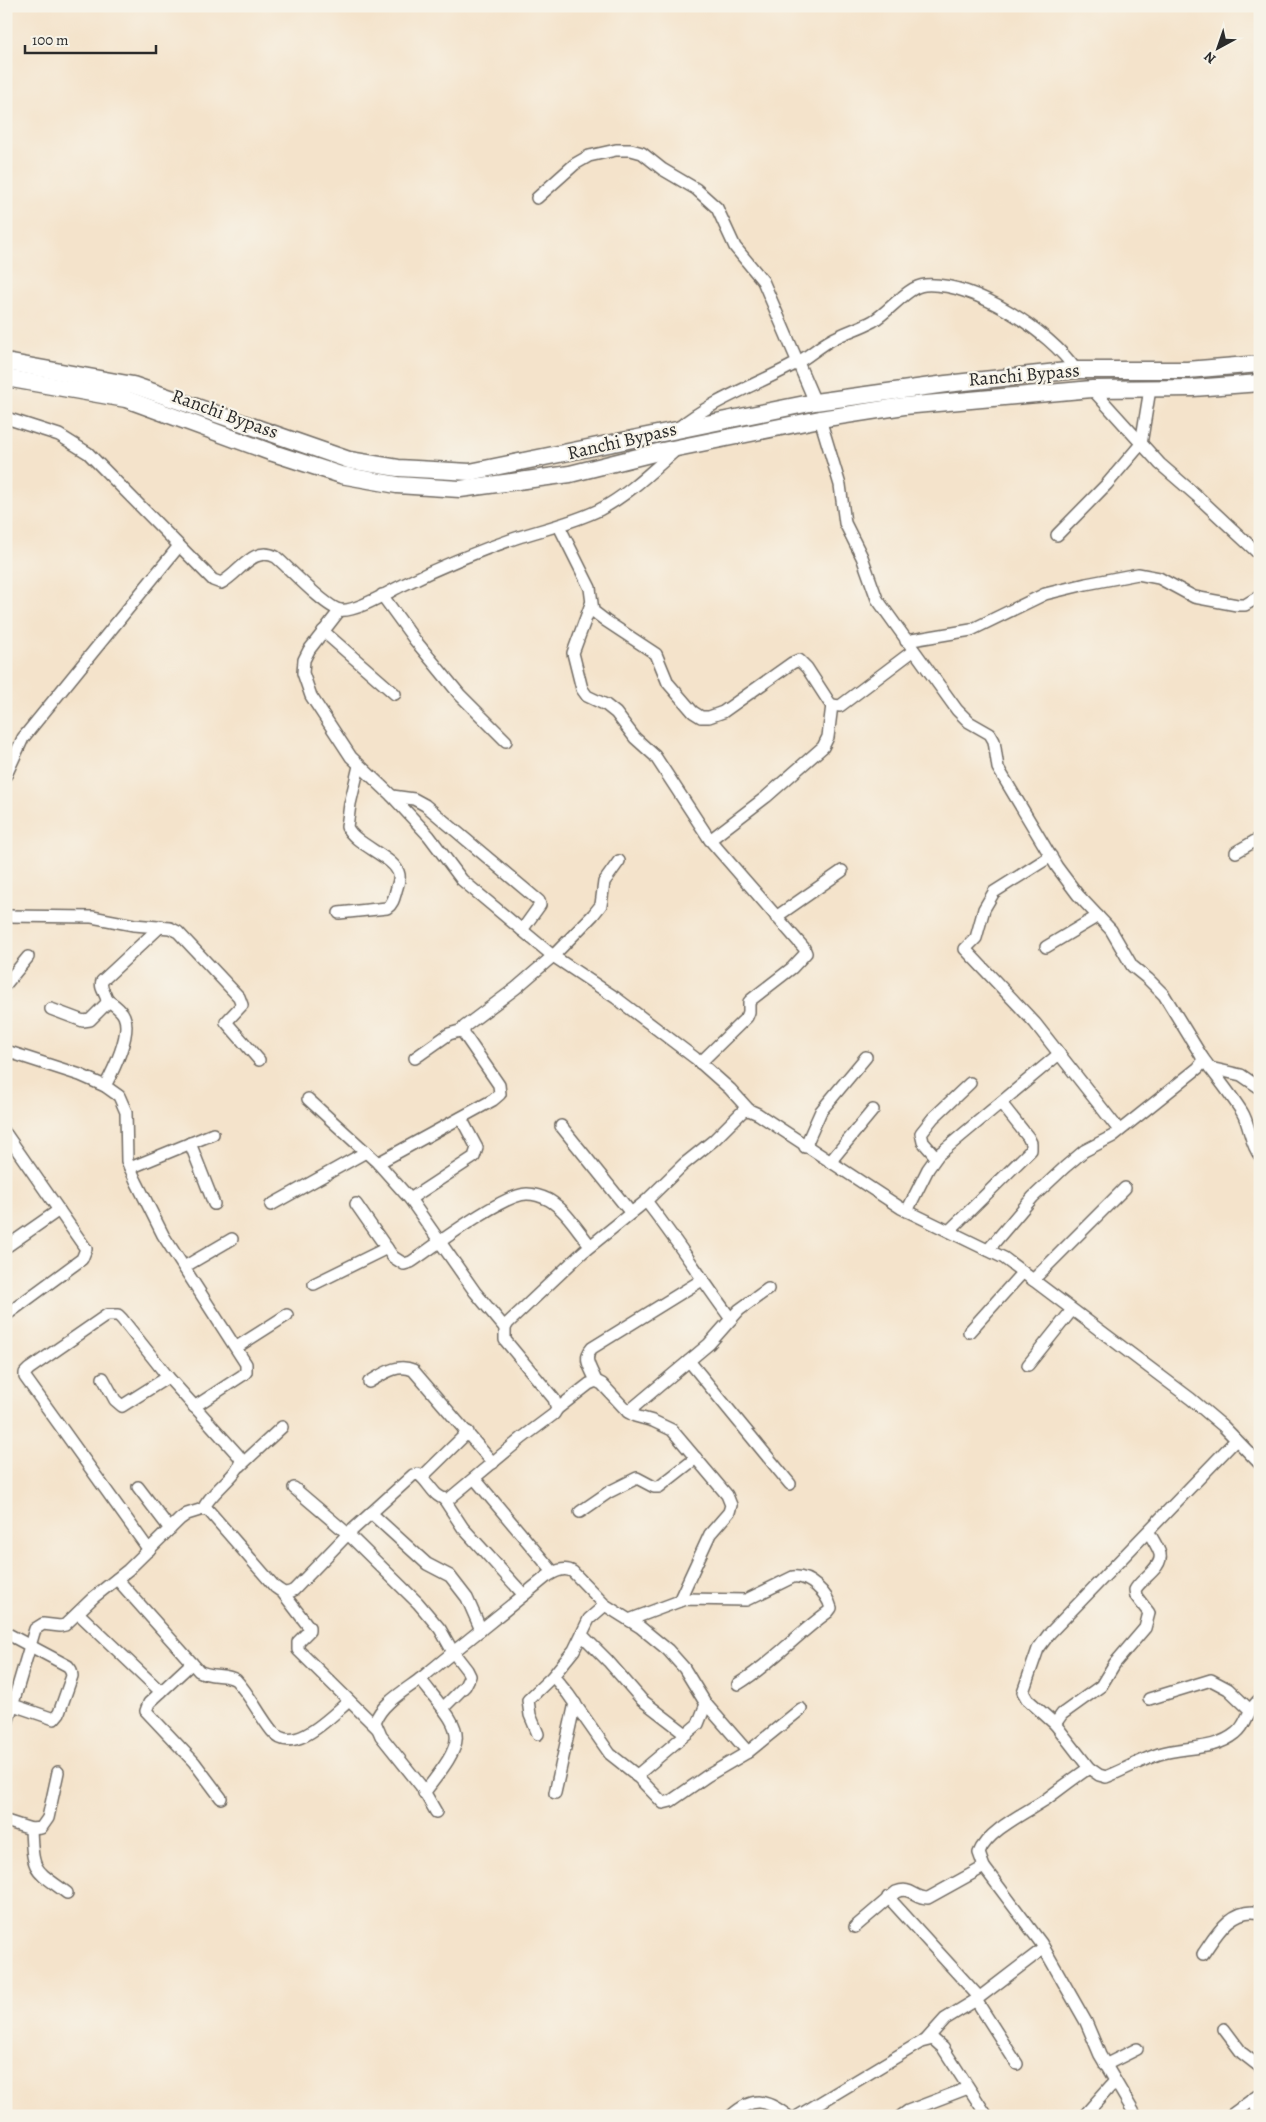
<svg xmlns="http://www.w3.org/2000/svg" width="1266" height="2122" viewBox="0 0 1266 2122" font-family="Alegreya,serif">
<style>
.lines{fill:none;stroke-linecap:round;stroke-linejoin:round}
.minor-casing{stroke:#716b63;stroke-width:14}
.highway-casing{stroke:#716b63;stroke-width:19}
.minor{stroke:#fff;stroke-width:11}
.highway{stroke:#fff;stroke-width:16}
.labels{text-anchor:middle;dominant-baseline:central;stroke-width:4.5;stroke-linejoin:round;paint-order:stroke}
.street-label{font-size:19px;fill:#2b2b2b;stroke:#f7f3e8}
</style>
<rect width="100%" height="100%" fill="#f7f3e8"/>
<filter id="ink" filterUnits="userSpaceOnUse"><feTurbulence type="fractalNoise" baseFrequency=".02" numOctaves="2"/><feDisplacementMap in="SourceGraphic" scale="10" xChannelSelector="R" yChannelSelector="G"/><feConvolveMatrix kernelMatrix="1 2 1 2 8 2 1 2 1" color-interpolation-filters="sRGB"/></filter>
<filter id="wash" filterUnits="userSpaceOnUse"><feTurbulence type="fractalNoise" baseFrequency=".0096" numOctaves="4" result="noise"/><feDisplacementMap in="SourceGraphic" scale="20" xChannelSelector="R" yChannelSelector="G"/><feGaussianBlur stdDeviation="1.12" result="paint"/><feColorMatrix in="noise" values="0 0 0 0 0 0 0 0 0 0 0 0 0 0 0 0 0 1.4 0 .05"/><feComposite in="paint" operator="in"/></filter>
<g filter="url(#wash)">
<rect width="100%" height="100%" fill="#f4e3cb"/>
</g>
<g filter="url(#ink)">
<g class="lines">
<defs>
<g id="minor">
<polyline points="537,198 575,164 589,156 616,150 631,150 642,153 662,169 696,189 717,208 735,247 763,281 815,402"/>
<polyline points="1092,389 1160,464 1197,496 1260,555"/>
<path d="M6,418L59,435L88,453L213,580L221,583C240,573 253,545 276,557C289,568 325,607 340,610C355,613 390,591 403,585C439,567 478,551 516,538C544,529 572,523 599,510C628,495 652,471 677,449"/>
<polyline points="820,419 840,485 845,523 862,557 877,599 957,710 969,722 990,734 994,741 998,768 1057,867 1078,895 1111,930 1132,966 1148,979 1164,995 1202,1057 1202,1063 1198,1068 1113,1136 1084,1151 1065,1167 1033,1197 988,1250"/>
<path d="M677,429C712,400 754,386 793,365C807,358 818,347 831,340C845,332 860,328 873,321C890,311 908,286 925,285C975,282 1049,331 1076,370"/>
<polyline points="559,526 590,588 593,611 606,621 656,654 668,683 693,712 701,717 709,717 723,712 792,663 799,660 807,668 829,702 832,705 840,706 913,651"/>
<polyline points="1057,535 1107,484 1141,444 1150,389"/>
<polyline points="382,595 414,639 460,695 506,741"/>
<polyline points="591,604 573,653 582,689 587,696 606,705 616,713 635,738 655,756 710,840 804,948 806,953 792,968 752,999 749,1002 749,1012 747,1017 700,1063"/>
<polyline points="340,610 309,650 304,660 303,673 311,696 351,757 392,796 429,836 462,880 553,956 616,998 695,1058 730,1089 749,1110"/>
<polyline points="323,631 395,694"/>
<polyline points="906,641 971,630 1045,594 1086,584 1138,574 1159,578 1194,597 1237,605 1245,605 1260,596"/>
<polyline points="6,775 23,738 179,546"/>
<polyline points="392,796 414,799 425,805 539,901 540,905 522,930"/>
<polyline points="710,840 766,797 823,747 828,737 832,705"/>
<polyline points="1236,852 1260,838"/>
<polyline points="1051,856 994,892 984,909 976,938 965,949 1035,1023 1119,1130"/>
<path d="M339,913L387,908C393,904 394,898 396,891C397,886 400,881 399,875C396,857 356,846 347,827L350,804L359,766"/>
<polyline points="6,916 92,917 134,925 170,928 178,932 239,997 242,1005 226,1022 259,1060"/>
<polyline points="776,917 842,871"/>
<polyline points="1046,947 1098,916"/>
<polyline points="6,984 28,957"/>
<path d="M51,1009L83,1021L90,1020L107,1003C108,995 99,989 102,981L161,926"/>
<polyline points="6,1051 80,1075 105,1086 119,1096 126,1112 127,1161 136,1181 163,1235 246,1364 246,1372 243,1375 194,1407"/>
<path d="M1202,1057C1215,1075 1230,1093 1242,1112C1250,1125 1250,1144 1260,1156"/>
<polyline points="415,1058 449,1034 463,1030"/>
<polyline points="1210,1068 1241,1075 1260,1088"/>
<path d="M105,1086C113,1071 132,1033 124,1016C121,1009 113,1004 107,1000"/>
<polyline points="308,1099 378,1163 410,1199 475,1292 505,1328"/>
<polyline points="561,1126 631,1213"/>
<polyline points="6,1134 86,1249 82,1259 6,1315"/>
<polyline points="190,1143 214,1204"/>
<polyline points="805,1147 821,1111 866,1057"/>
<polyline points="936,1157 923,1142 921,1133 933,1118 970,1083"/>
<polyline points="830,1162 873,1110"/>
<polyline points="378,1163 493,1100 500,1094 499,1085 464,1034 464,1027 516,988 553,956 593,915 601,905 604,882 619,861"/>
<polyline points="130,1168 213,1134"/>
<polyline points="410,1199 474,1157 477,1148 461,1118"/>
<path d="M646,1201C676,1239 702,1280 731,1319"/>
<path d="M356,1204L393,1257L404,1264L411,1262C433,1247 503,1194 527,1194C534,1194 543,1197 549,1200C566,1210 578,1231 590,1245"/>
<polyline points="271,1205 366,1152"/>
<polyline points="907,1211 928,1169 938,1155 1059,1054"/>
<polyline points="949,1231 1031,1150 1031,1143 1028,1137 1001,1103"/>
<polyline points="6,1247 59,1210"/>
<polyline points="184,1267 232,1239"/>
<polyline points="1033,1280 1125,1188"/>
<polyline points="314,1284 387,1248"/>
<polyline points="969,1332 1023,1272"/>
<polyline points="237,1347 287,1315"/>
<polyline points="689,1361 790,1484"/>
<polyline points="1028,1365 1072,1310"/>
<polyline points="103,1378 115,1400 122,1406 168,1377"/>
<path d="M596,1381C591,1368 582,1359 592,1348L702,1280"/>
<path d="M369,1382C383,1374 397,1363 413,1370L493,1463"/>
<polyline points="557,1409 589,1384 596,1381 602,1384 628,1412 635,1416 653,1421 672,1430 727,1495 731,1505 729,1512 710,1534 679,1601"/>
<polyline points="628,1412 709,1344 739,1310 768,1289"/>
<path d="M1236,1440L1049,1634L1038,1649L1023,1692L1027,1699L1055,1724L1089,1768L1099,1775L1106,1777C1124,1770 1141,1760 1159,1754C1185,1746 1214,1751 1236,1733C1248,1724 1246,1710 1260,1699"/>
<polyline points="240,1466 282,1427"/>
<polyline points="422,1477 468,1432"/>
<polyline points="475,1479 553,1572"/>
<polyline points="138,1487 170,1529"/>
<polyline points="294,1488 348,1534 418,1603 440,1629 453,1652 467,1670 470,1676 465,1686 443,1708"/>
<polyline points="444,1499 463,1528 524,1595"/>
<polyline points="580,1512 609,1492 637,1478 654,1487 659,1487 696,1458"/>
<polyline points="371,1513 427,1564 450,1576 467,1598 481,1630"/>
<path d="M149,1550L25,1377V1373L29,1369L107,1315H118L122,1319L168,1377L238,1455L241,1460C237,1477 212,1490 203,1509"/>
<path d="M117,1579L199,1671C211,1678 226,1673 236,1680C250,1695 259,1715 272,1731C293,1758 332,1715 349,1701"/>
<polyline points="283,1593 309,1627 309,1631 298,1642 298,1650 377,1728"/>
<polyline points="78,1613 161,1692"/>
<path d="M629,1620L685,1599L746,1600L793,1577C809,1575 827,1593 831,1608L828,1612C797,1634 771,1664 738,1684"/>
<polyline points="6,1633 68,1666 71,1670 72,1676 59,1713 54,1719 13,1705 6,1699"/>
<polyline points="582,1635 608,1661 642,1700 686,1734"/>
<polyline points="192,1663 149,1703 146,1711 194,1762 221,1798"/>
<polyline points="553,1676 568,1694 610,1754 634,1773 663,1803 671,1801 707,1776 748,1752 801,1709"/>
<path d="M420,1679C464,1735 471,1733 424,1793"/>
<polyline points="1149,1699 1211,1680 1228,1689 1249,1709"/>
<path d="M1055,1724L1062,1714L1101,1686L1115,1663L1145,1628L1149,1613L1136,1596L1135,1590C1140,1579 1163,1568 1160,1554C1158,1547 1152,1539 1149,1532"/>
<path d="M6,1727L35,1629L43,1624L60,1626L65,1625L94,1597L128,1570L180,1519L187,1514L203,1509L209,1511L275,1587C283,1593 285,1595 294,1590L348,1534L413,1475L418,1474C430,1482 434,1500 449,1499L522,1438L554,1414L557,1409L554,1399L505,1340V1328L508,1323L583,1252L646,1201L684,1164L714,1140L743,1111L749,1110L758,1114L901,1208L1004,1258L1191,1399L1223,1426L1260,1464"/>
<polyline points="538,1734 530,1715 528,1700 553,1676 574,1650 589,1619 605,1605"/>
<path d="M1089,1768C1074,1778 1060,1789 1045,1800C1025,1813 987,1831 979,1853L984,1867L1041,1943L1086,2022L1100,2055L1136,2116"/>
<polyline points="636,1776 698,1724 706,1704"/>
<polyline points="555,1793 575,1703"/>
<path d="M436,1812L421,1786L381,1736L375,1722C382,1702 408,1689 424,1676C465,1642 506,1610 546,1577C554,1572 564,1566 573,1572L605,1605L640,1627L668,1650L684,1668L706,1704L748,1752"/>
<polyline points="6,1821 31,1829 41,1828 48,1818 58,1772"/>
<path d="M31,1829C33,1872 33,1868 67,1893"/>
<polyline points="888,1897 979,1997"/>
<path d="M855,1927L896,1892C912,1886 913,1898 928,1898L984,1867"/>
<path d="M1203,1954C1216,1935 1232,1906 1260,1913"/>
<polyline points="976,2000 1017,2064"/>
<polyline points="1224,2029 1242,2053 1260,2067"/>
<polyline points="927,2039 945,2019 976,2000 1044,1948"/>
<polyline points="1105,2065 1137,2049"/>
<polyline points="1252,2099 1260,2116"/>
<path d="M731,2116C753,2096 766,2099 788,2116"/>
<polyline points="798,2116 921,2042 933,2039 943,2048 987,2116"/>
<polyline points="901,2116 908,2111 968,2088"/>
<polyline points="1084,2116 1115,2081"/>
<polyline points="1230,2116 1260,2094"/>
</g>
<g id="highway">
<polyline points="6,362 133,385 349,460 398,468 470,472 815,402 946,384 1076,370 1187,370 1260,364"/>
<polyline points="6,378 126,399 273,453 341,475 397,485 460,489 570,474 662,451 820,419 904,406 1092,389 1193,388 1260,383"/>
</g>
</defs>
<!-- minor casing -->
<use href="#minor" class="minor-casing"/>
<!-- highway casing -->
<use href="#highway" class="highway-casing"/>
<!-- minor -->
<use href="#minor" class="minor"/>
<!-- highway -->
<use href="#highway" class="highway"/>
</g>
</g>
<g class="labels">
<!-- street labels -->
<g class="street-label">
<text transform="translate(1024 375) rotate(-5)">Ranchi Bypass</text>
<text transform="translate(225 414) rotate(20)">Ranchi Bypass</text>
<text transform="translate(622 441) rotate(-13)">Ranchi Bypass</text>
</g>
</g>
<!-- margin -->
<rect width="1266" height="2122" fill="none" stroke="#f7f3e8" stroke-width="25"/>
<!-- north arrow -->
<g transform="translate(1218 48) rotate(220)" stroke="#f7f3e8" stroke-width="4" paint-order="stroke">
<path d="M0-4L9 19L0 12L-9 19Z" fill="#2b2b2b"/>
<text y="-8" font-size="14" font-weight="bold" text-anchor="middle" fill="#2b2b2b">N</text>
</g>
<!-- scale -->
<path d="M25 45v8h131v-8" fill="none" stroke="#2b2b2b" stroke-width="2.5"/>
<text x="32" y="45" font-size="15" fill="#2b2b2b" stroke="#f7f3e8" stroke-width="4" paint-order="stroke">100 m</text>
</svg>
